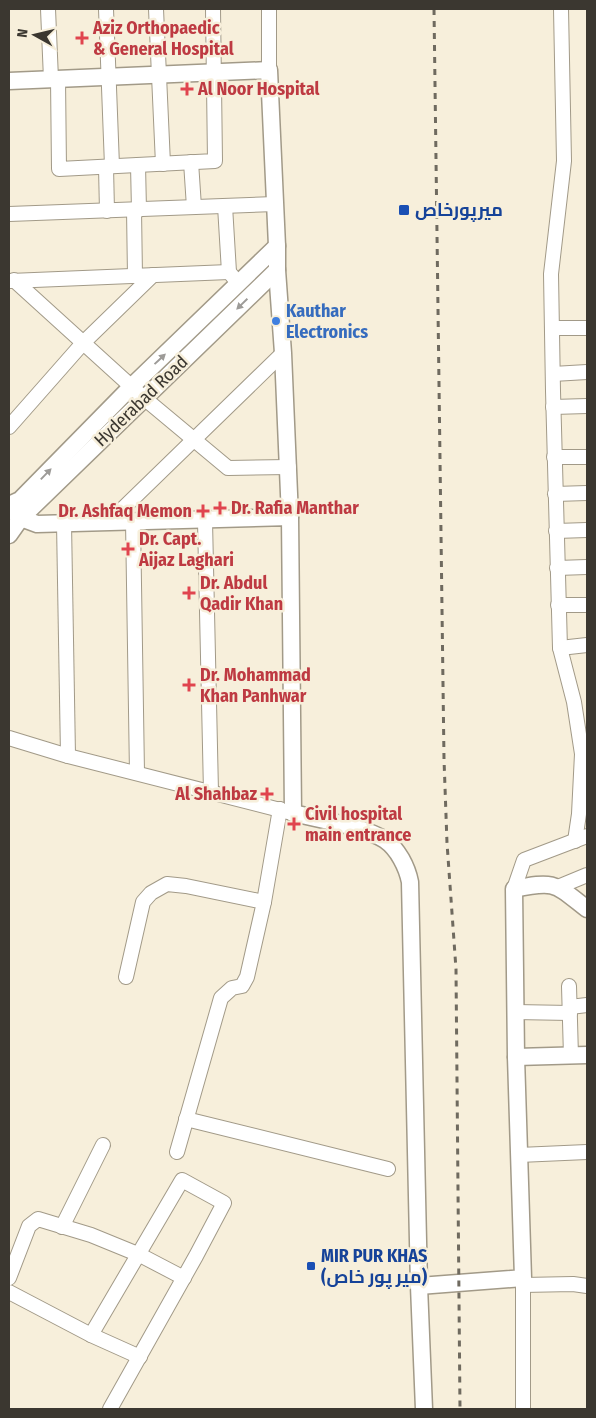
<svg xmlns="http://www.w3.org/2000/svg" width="596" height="1418" viewBox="0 0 596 1418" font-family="'Fira Sans Condensed',Cairo,sans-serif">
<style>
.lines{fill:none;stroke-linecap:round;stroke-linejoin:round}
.minor-casing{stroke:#a29a88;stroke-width:16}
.major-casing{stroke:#a29a88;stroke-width:19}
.minor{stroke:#fff;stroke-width:14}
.major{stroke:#fff;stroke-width:16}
.rail{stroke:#6f6a5f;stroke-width:3;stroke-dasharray:6 6;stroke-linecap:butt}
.oneway{fill:#9d9b98}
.health-dot{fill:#e0444e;stroke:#f7efdb;stroke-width:2}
.transit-dot{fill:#1a4fb4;stroke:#f7efdb;stroke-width:2}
.shop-dot{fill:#3f7fe0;stroke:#f7efdb;stroke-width:2}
.labels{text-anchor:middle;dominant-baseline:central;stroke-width:5;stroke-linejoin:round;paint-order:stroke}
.health-label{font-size:18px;font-weight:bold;fill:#be3a42;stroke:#f7efdb;text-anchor:start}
.transit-label{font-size:18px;font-weight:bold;fill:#164399;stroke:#f7efdb;text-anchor:start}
.shop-label{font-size:18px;font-weight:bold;fill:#366cbe;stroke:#f7efdb;text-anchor:start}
.street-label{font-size:18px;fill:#3b3730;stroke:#f7efdb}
</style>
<rect width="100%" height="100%" fill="#f7efdb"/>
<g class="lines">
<defs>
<g id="minor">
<polyline points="48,9 51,79"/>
<polyline points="106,9 112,166"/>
<polyline points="156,9 163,164"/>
<polyline points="269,9 269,70"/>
<polyline points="561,9 564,161 551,274 553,391 560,648 574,702 582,754 579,814 575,841"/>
<polyline points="58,79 59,169 215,161 213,9"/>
<polyline points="191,162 194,207"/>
<polyline points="138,165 139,210"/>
<polyline points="106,167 107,211"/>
<polyline points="225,206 229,272 234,278"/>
<polyline points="134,210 135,276"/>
<polyline points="9,214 275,204"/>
<polyline points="14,280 144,398 228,468 289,467"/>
<polyline points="10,281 229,272"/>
<polyline points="552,328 587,328"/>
<polyline points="553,374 587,372"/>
<polyline points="553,407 587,406"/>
<polyline points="9,427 83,343 153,275"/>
<polyline points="554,457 587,457"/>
<polyline points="555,494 587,493"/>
<polyline points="133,521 137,773"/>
<polyline points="205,521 211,792"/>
<polyline points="109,522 283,353"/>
<polyline points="64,523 68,756"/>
<polyline points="556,531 587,530"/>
<polyline points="557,568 587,567"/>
<polyline points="558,605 587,605"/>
<polyline points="560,648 587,645"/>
<polyline points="9,738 68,756 288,812"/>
<polyline points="558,887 587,875"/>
<polyline points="514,889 524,860 587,836"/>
<polyline points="126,977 143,902 151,893 167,884 186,886 264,902"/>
<polyline points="569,986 571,1056"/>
<polyline points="570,1007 587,1005"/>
<polyline points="515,1012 570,1013"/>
<polyline points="186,1119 388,1169"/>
<polyline points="177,1152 221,998 232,988 242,986 247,977 264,902 280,809"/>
<polyline points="519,1155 587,1152"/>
<polyline points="62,1227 103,1145"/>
<polyline points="9,1278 29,1226 38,1219 91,1235 140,1255 184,1278"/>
<polyline points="523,1278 523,1409"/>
<polyline points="523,1285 573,1284 587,1286"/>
<polyline points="9,1292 91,1335 140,1357"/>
<polyline points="91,1335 182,1180 224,1203 196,1256 110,1409"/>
</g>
<g id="major">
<polyline points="9,81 269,70 277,246 277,270 283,353 290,517"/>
<polyline points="9,505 20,500 131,387 277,246"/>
<path d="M9,508L21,518L37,524L290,517L293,813C317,819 366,827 385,840C398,849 407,867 410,882L419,1286L424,1409"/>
<polyline points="9,535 21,518 277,270"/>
<polyline points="516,1057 587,1055"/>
<path d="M419,1286L523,1278L516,1057L514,889C556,880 555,884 587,909"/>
</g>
</defs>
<!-- minor casing -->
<use href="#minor" class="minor-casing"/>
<!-- major casing -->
<use href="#major" class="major-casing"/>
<!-- minor -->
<use href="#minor" class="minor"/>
<!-- major -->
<use href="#major" class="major"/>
<!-- rail -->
<polyline class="rail" points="434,9 444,759 447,843 456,969 460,1409"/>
</g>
<!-- one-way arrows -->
<defs><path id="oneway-solid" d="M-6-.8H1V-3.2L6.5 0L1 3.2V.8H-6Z" transform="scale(1.25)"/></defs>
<g class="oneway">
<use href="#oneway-solid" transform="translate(242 304) rotate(136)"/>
<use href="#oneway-solid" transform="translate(160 359) rotate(-43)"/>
<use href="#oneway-solid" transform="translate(46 474) rotate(-46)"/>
</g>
<!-- markers -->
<g class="health-dot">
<path d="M79.5 30.5h5v5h5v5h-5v5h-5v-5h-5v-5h5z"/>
<path d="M184.5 81.5h5v5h5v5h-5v5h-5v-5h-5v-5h5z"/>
<path d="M217.5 500.5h5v5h5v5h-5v5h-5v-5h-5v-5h5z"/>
<path d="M200.5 503.5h5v5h5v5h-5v5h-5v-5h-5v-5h5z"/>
<path d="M125.5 541.5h5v5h5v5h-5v5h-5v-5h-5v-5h5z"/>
<path d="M186.5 585.5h5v5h5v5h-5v5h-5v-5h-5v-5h5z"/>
<path d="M186.5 677.5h5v5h5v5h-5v5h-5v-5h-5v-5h5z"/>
<path d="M264.5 786.5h5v5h5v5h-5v5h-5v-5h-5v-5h5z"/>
<path d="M291.5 816.5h5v5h5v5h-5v5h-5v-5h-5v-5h5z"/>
</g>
<g class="transit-dot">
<rect x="398" y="204" width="12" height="12" rx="2.5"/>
<rect x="306" y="1261" width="10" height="10" rx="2.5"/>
</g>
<circle class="shop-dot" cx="276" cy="321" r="5"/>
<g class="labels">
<!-- health labels -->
<g class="health-label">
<text x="93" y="28">Aziz Orthopaedic<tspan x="93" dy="21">&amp; General Hospital</tspan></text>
<text x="198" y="89">Al Noor Hospital</text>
<text x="231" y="508">Dr. Rafia Manthar</text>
<text x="192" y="511" text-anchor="end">Dr. Ashfaq Memon</text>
<text x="139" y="539">Dr. Capt.<tspan x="139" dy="21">Aijaz Laghari</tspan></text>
<text x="200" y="583">Dr. Abdul<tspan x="200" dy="21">Qadir Khan</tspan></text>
<text x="200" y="675">Dr. Mohammad<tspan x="200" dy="21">Khan Panhwar</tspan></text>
<text x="257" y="794" text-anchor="end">Al Shahbaz</text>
<text x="305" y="814">Civil hospital<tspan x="305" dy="21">main entrance</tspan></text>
</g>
<!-- transit labels -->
<g class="transit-label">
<text x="415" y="210">ميرپورخاص</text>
<text x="321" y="1256">MIR PUR KHAS<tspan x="321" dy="21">(میر پور خاص)</tspan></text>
</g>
<!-- shop labels -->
<g class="shop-label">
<text x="286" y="311">Kauthar<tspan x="286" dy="21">Electronics</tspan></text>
</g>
<!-- street labels -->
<g class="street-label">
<text transform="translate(141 401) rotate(-44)">Hyderabad Road</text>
</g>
</g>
<!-- border -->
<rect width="596" height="1418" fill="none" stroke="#3b3730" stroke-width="20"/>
<!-- north arrow -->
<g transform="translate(35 35) rotate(278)" stroke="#f7efdb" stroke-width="4" paint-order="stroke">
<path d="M0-4L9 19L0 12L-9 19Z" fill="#3b3730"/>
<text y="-8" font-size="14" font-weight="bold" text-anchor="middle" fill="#3b3730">N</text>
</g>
</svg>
